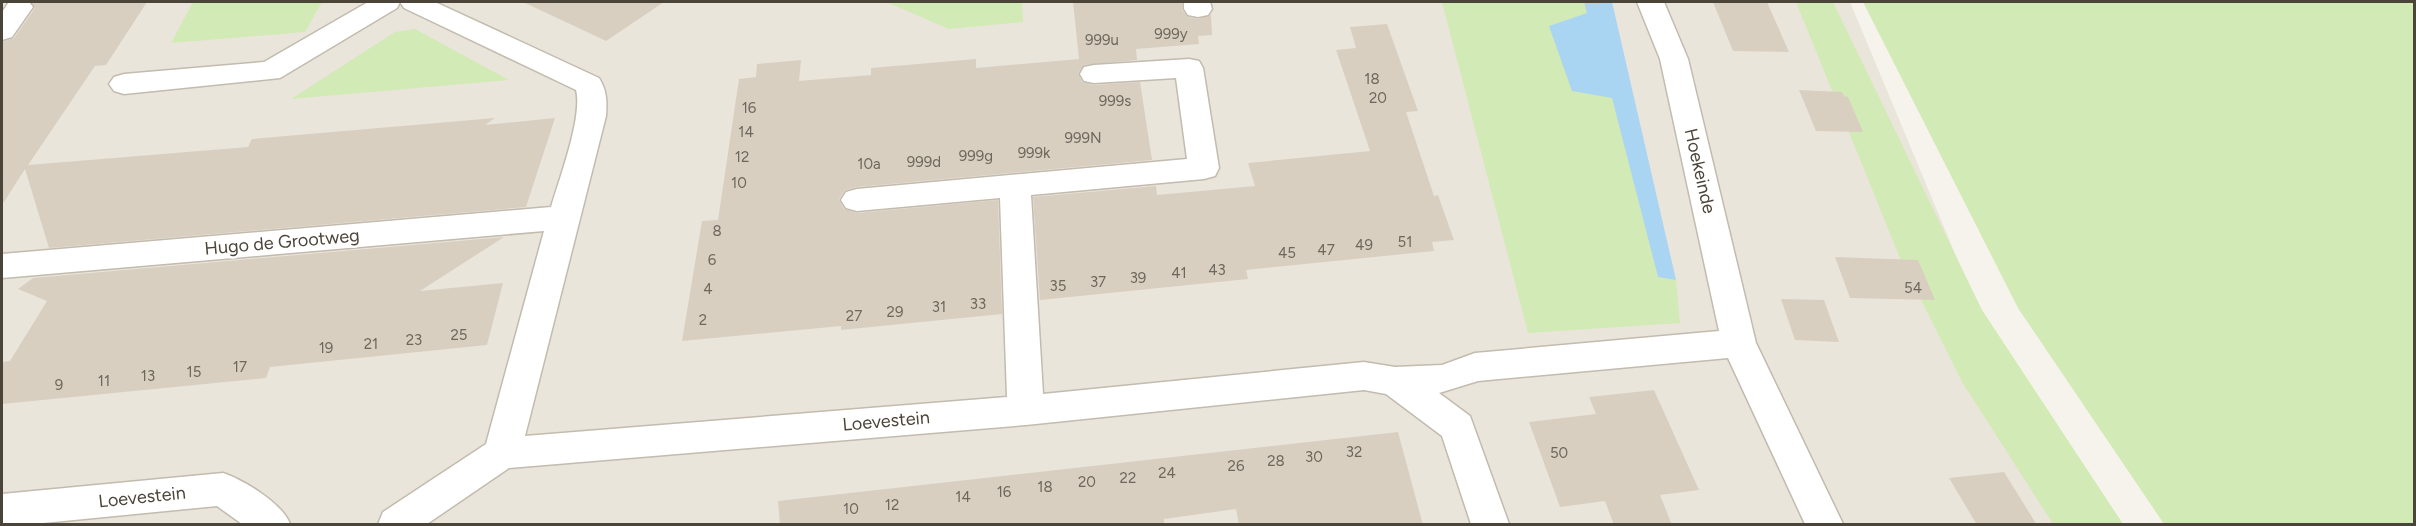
<svg xmlns="http://www.w3.org/2000/svg" width="2416" height="526" viewBox="0 0 2416 526" font-family="Figtree,sans-serif">
<style>
.residential{fill:#eae5da}
.green{fill:#d2eab5}
.water{fill:#a9d4f2}
.building{fill:#d8cfc1}
.lines{fill:none;stroke-linecap:round;stroke-linejoin:round}
.street-casing{stroke:#c2bbae;stroke-width:3}
.street{fill:#fff;fill-rule:evenodd}
.labels{text-anchor:middle;dominant-baseline:central;stroke-width:5;stroke-linejoin:round;paint-order:stroke}
.number-label{font-size:15px;fill:#6e675b}
.street-label{font-size:18px;fill:#4b4439;stroke:#fff}
</style>
<rect width="100%" height="100%" fill="#f6f3ec"/>
<!-- residential -->
<polygon class="residential" points="2,2 1850,2 2068,524 2,524"/>
<!-- green -->
<g class="green">
<polygon points="193,2 322,2 305,32 171,43"/>
<polygon points="886,2 1022,2 1023,22 949,29"/>
<polygon points="1442,2 1584,2 1587,13 1549,26 1612,97 1658,277 1676,280 1680,323 1528,333"/>
<polygon points="1796,2 1833,2 1982,310 2123,524 2053,524 1962,382 1900,258"/>
<polygon points="1863,2 2414,2 2414,524 2164,524 2018,308"/>
<polygon points="415,29 509,80 291,99 395,32"/>
</g>
<!-- water -->
<polygon class="water" points="1584,2 1612,2 1676,280 1658,277 1612,98 1572,91 1549,26 1587,13"/>
<!-- building -->
<g class="building">
<polygon points="31,2 147,2 106,65 95,66 28,165 248,147 252,139 495,118 485,125 555,118 526,207 49,248 25,169 2,205 2,42 14,38 35,8"/>
<polygon points="523,2 664,2 606,41"/>
<polygon points="1073,2 1182,2 1182,10 1188,17 1198,19 1211,15 1212,35 1198,36 1199,44 1136,49 1137,60 1084,65 1078,73 1082,82 1094,85 1140,82 1152,160 857,187 845,190 839,199 844,209 857,213 998,200 1002,314 841,330 841,326 682,341 702,221 718,220 739,79 756,77 757,64 801,60 799,81 871,75 871,68 976,59 976,68 1079,59"/>
<polygon points="1713,2 1767,2 1789,52 1733,51"/>
<polygon points="1387,24 1418,111 1406,112 1434,196 1438,195 1454,240 1432,242 1434,251 1246,270 1248,279 1040,300 1033,197 1156,186 1157,195 1255,186 1248,163 1370,151 1336,50 1356,48 1350,27"/>
<polygon points="1799,90 1842,92 1844,96 1848,97 1863,132 1816,131"/>
<polygon points="504,237 420,291 503,283 487,345 270,367 266,378 2,404 2,362 10,361 47,301 18,289 33,278"/>
<polygon points="1835,257 1918,260 1935,300 1850,298"/>
<polygon points="1781,299 1824,300 1839,342 1795,340"/>
<polygon points="1654,390 1699,490 1660,495 1672,525 1614,525 1605,501 1560,507 1529,422 1596,414 1589,397"/>
<polygon points="1398,432 1423,525 1239,525 1236,509 1164,519 1164,525 780,525 778,501"/>
<polygon points="2004,472 2037,525 1977,525 1949,478"/>
</g>
<g class="lines">
<defs>
<g id="street">
<polygon points="9,2 29,2 33,7 12,37 2,40 2,12"/>
<path d="M368,2H435L599,78C607,91 607,101 606,116L525,436L1007,397L1000,198L857,211L846,208L841,200L846,192L857,189L1187,159L1176,78L1094,83L1084,81L1080,74L1084,67L1094,65L1189,59L1199,61L1203,68L1219,168L1215,176L1204,179L1031,195L1043,394L1364,362L1395,367L1442,365L1475,353L1719,331L1660,59L1637,2H1664L1688,59L1756,343L1843,524H1805L1728,358L1478,381L1439,393L1470,416L1509,524H1471L1442,436L1386,394L1364,390L1026,425L509,468L427,524H378L383,512L486,444L544,231L2,278V254L551,207C559,180 583,116 576,90L404,8L400,2L397,8L280,78L124,94L114,91L109,84L114,77L124,74L264,62Z"/>
<polygon points="1184,2 1210,2 1212,9 1208,15 1198,17 1188,15 1184,9"/>
<path d="M223,473C244,480 283,504 290,524H242L217,506L33,524H2V494Z"/>
</g>
</defs>
<!-- street casing -->
<use href="#street" class="street-casing"/>
<!-- street -->
<use href="#street" class="street"/>
</g>
<g class="labels">
<!-- number labels -->
<g class="number-label">
<text x="1171" y="34">999y</text>
<text x="1102" y="40">999u</text>
<text x="1372" y="79">18</text>
<text x="1378" y="98">20</text>
<text x="1115" y="101">999s</text>
<text x="749" y="108">16</text>
<text x="746" y="132">14</text>
<text x="1083" y="138">999N</text>
<text x="1034" y="153">999k</text>
<text x="976" y="156">999g</text>
<text x="742" y="157">12</text>
<text x="924" y="162">999d</text>
<text x="869" y="164">10a</text>
<text x="739" y="183">10</text>
<text x="717" y="231">8</text>
<text x="1405" y="242">51</text>
<text x="1364" y="245">49</text>
<text x="1326" y="250">47</text>
<text x="1287" y="253">45</text>
<text x="712" y="260">6</text>
<text x="1217" y="270">43</text>
<text x="1179" y="273">41</text>
<text x="1138" y="278">39</text>
<text x="1098" y="282">37</text>
<text x="1058" y="286">35</text>
<text x="1913" y="288">54</text>
<text x="708" y="289">4</text>
<text x="978" y="304">33</text>
<text x="939" y="307">31</text>
<text x="895" y="312">29</text>
<text x="854" y="316">27</text>
<text x="703" y="320">2</text>
<text x="459" y="335">25</text>
<text x="414" y="340">23</text>
<text x="371" y="344">21</text>
<text x="326" y="348">19</text>
<text x="240" y="367">17</text>
<text x="194" y="372">15</text>
<text x="148" y="376">13</text>
<text x="104" y="381">11</text>
<text x="59" y="385">9</text>
<text x="1354" y="452">32</text>
<text x="1559" y="453">50</text>
<text x="1314" y="457">30</text>
<text x="1276" y="461">28</text>
<text x="1236" y="466">26</text>
<text x="1167" y="473">24</text>
<text x="1128" y="478">22</text>
<text x="1087" y="482">20</text>
<text x="1045" y="487">18</text>
<text x="1004" y="492">16</text>
<text x="963" y="497">14</text>
<text x="892" y="505">12</text>
<text x="851" y="509">10</text>
</g>
<!-- street labels -->
<g class="street-label">
<text transform="translate(1700 171) rotate(77)">Hoekeinde</text>
<text transform="translate(282 242) rotate(-5)">Hugo de Grootweg</text>
<text transform="translate(886 421) rotate(-5)">Loevestein</text>
<text transform="translate(142 497) rotate(-6)">Loevestein</text>
</g>
</g>
<!-- border -->
<rect width="2416" height="526" fill="none" stroke="#4b4439" stroke-width="6"/>
</svg>
